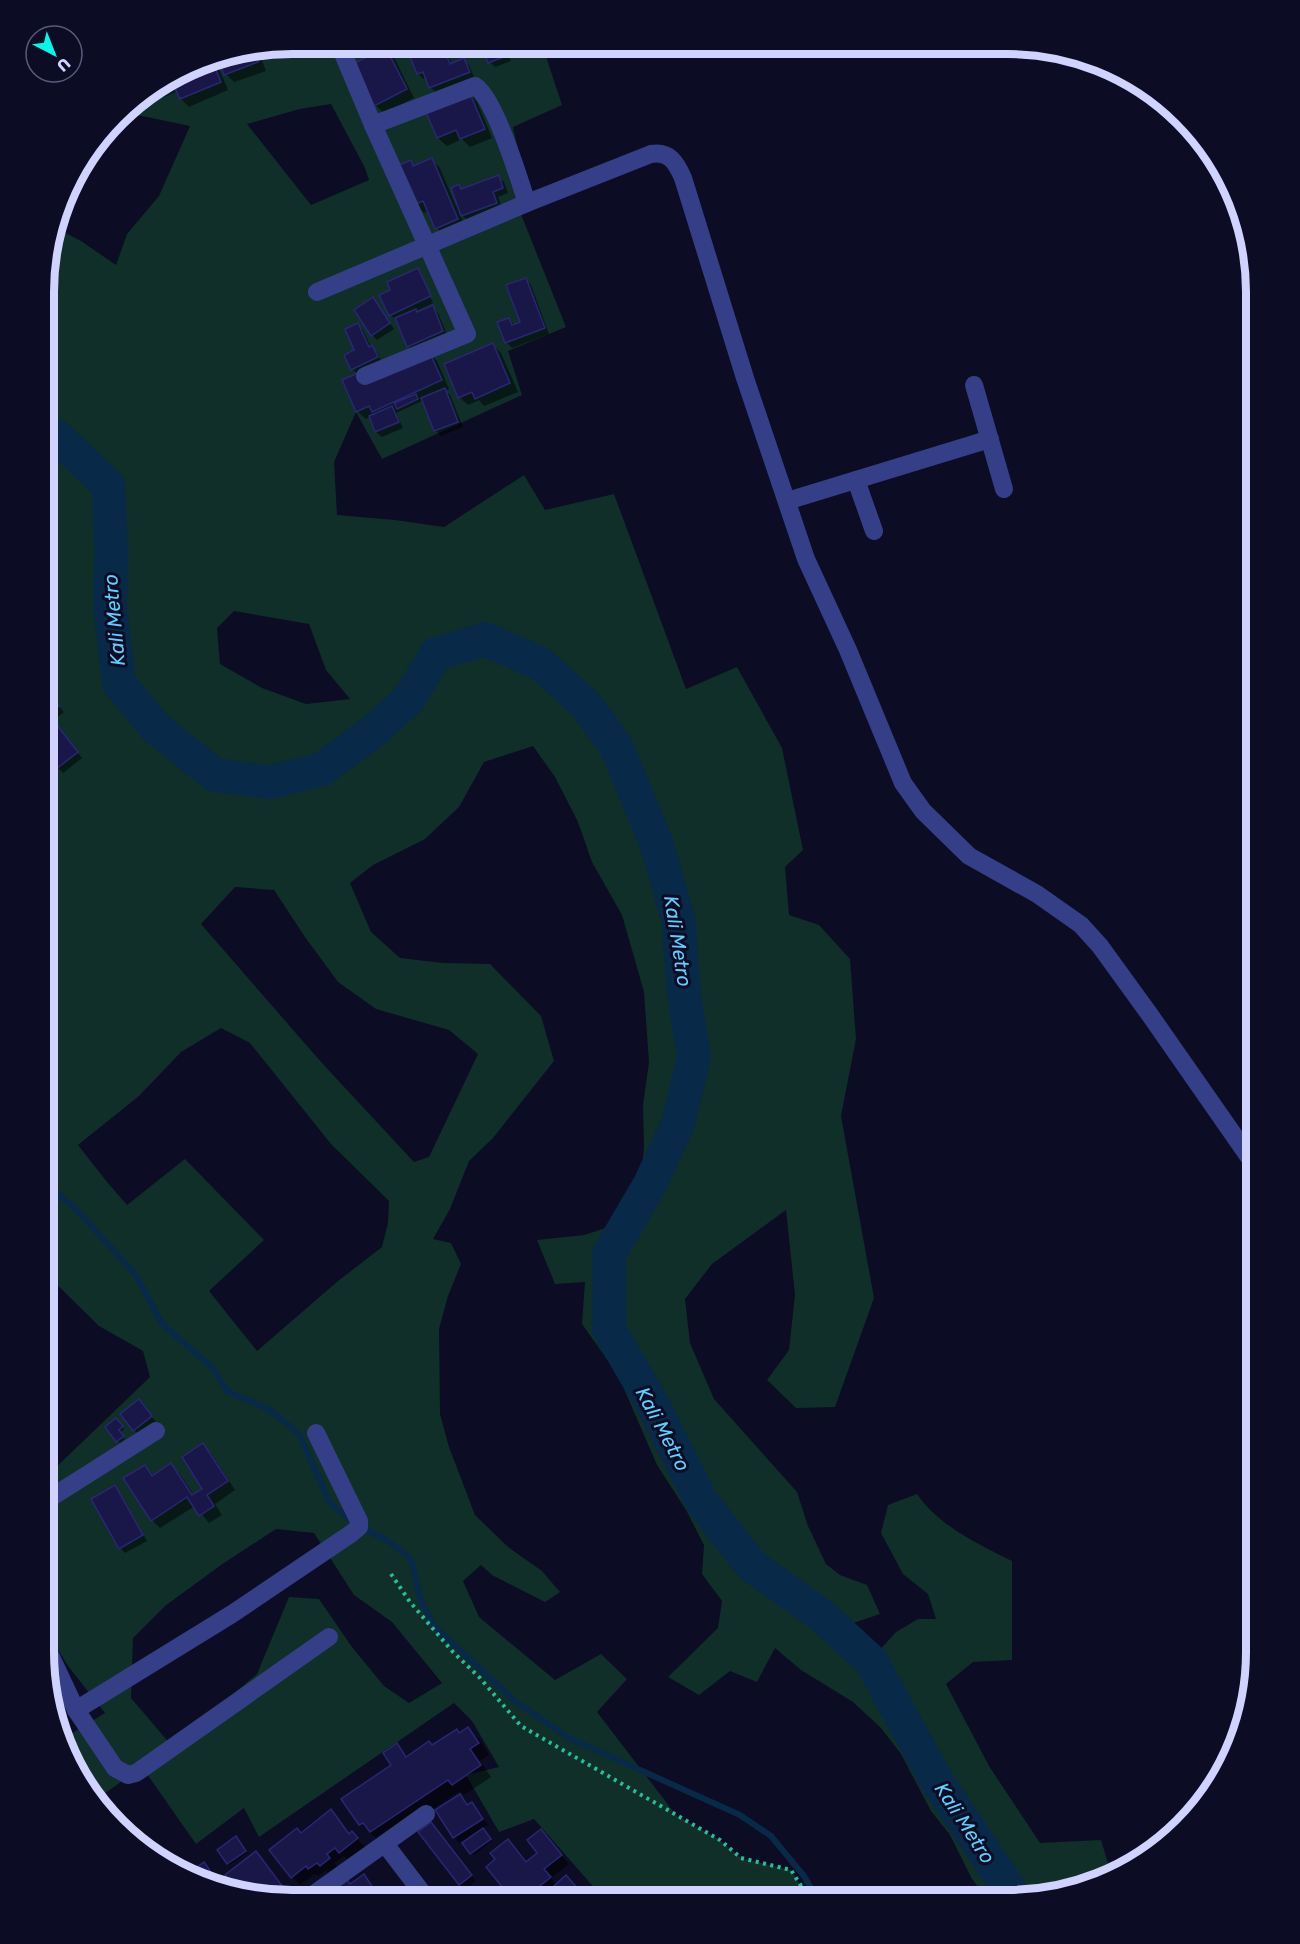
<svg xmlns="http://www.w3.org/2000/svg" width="1300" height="1944" viewBox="0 0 1300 1944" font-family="Rubik,sans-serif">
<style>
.green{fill:#0f2f28;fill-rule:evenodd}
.shadow{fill:#0007}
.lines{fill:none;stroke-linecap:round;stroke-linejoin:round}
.stream{stroke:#082a48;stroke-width:6}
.river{stroke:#082a48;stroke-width:34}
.building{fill:#181747;stroke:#292775;stroke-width:1.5}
.path{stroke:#25be9a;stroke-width:4;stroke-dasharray:3 4.5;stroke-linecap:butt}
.minor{stroke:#343f87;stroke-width:18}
.labels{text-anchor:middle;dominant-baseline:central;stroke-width:6;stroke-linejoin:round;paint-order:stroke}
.water-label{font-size:20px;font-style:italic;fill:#5ed0ff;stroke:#0c0c24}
.rim{fill:none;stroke:#d0d2ff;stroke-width:8}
</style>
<rect width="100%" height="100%" fill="#0c0c24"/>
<!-- green -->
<path class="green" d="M292,44H542L562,105L513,127L520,159L517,204L566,327L508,351L522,395L382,459L356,412L334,462L337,515L395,520L444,527L524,475L545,510L614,494L686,689L737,667L782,748L803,850L785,867L789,915L819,925L850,959L856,1039L841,1116L874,1298L835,1407L796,1408L767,1380L789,1350L795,1295L786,1210L712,1264L685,1299L690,1343L714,1399L797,1492L808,1526L826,1564L840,1575L867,1585L880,1614L836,1629L870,1661L896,1632L918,1619H936L928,1594L903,1574L881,1533L888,1505L917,1494C939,1526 978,1544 1012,1561V1660L973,1662L946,1684L989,1766L1040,1843L1101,1840L1112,1876L1103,1881L1008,1900H988L972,1879L950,1835L931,1811L901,1754L881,1728L853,1702L801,1670L775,1648L757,1682L730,1671L699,1695L668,1677L718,1628L722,1601L702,1574L704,1545L686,1510L657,1465L618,1375L582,1324L585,1282L555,1284L537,1240L584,1235L615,1225L639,1198L644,1147L643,1105L649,1062L644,992L622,915L592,862L578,822L555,777L533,746L484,762L459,807L425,839L373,865L350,883L371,932L400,958L443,963L490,964L541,1016L554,1061L493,1138L469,1161L450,1209L433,1239L451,1243L461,1264L448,1296L439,1329L440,1414L449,1447L475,1515L508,1547L542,1571L560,1592L545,1602L492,1575L481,1565L463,1581L479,1617L555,1680L601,1654L627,1679L597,1712L676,1815L720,1840L741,1858L791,1870L810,1900L604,1899L534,1819L499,1832L466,1775L499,1767L472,1721L454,1703L259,1837L244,1808L196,1844L142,1767L94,1801L63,1747L61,1740L105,1713L68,1666L44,1627V1500L48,1498L51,1472L150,1377L143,1351L99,1326L44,1272L46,260L56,228L81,241L116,265L127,234L159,196L190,126L123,112L129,105L212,57ZM331,104L365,168L369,180L311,205L247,124L300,109ZM234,611L309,624L326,670L350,699L306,704L262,688L220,664L217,628ZM235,887L274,890L305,937L338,982L376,1009L449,1030L478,1054L429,1157L414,1162L321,1062L201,924ZM221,1028L250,1043L331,1144L389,1201L388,1223L382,1247L338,1281L257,1351L209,1291L264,1240L185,1159L127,1205L107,1182L78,1145L139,1096L181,1052ZM276,1529L314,1533L354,1595L392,1622L442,1683L409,1703L384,1686L352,1647L319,1599L289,1597L257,1674L172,1746L131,1698L133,1638L165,1606L221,1565Z"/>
<!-- shadow -->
<g class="shadow">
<polygon points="292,44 321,44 296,53 289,46 260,56 266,71 234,82 226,74 219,56"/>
<polygon points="380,44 383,44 391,51 414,98 384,113 375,105 373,56 370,49"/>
<polygon points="419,44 443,44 452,64 464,60 469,65 474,77 436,92 430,87 427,78 423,79 418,73 423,48"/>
<polygon points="478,44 504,44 511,61 495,67 490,62 482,44"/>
<polygon points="212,57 214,57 228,90 189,107 181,99 178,91 138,108 132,103"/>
<polygon points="469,93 477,102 492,138 470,147 462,139 447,146 438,138 427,111"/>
<polygon points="431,160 440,168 456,206 459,205 459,186 463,190 498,177 504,182 508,193 498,197 502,208 468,221 459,212 466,227 445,236 437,228 429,211 424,213 416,204 410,162 415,167"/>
<polygon points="417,269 422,274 419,274 433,303 416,311 418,313 433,307 438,313 448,337 413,351 408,346 397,320 390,315 392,291"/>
<polygon points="526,279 531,285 549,334 512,348 506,342 509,319 515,325 521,323"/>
<polygon points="373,299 394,329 377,340 372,335"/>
<polygon points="358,325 363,330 371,347 377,352 382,363 429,353 437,361 449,389 446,391 450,395 463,427 441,436 435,430 424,400 396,413 403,428 382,437 376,432 371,417 366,419 357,411 358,374 352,369 356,351"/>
<polygon points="493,345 501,353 518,392 484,406 479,400 468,405 459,397"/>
<polygon points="47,693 64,712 52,721 82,758 63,773 50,759 59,752 45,735 45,694"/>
<polygon points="45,773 54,785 45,792"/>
<polygon points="144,1407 156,1422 139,1435 134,1430"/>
<polygon points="116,1420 124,1429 120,1433 125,1439 120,1443 107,1428"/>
<polygon points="203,1445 211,1453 235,1490 215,1504 222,1515 209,1523 195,1506 160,1528 152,1520 144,1466 154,1476 171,1465 179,1473 194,1495 204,1489"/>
<polygon points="114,1487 120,1493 147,1541 125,1553 120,1548"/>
<polygon points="468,1729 480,1740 489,1755 480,1761 491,1777 464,1795 460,1791 382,1843 360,1824 393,1766 397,1745 408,1757 460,1735"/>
<polygon points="460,1795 468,1806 472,1803 477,1809 488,1825 482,1828 492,1841 474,1855 471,1853 475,1836 473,1834 459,1843 454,1837"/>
<polygon points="331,1811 350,1835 352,1833 365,1847 348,1860 344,1856 334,1863 338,1867 329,1874 326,1870 318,1876 315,1874 300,1885 292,1877 301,1834"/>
<polygon points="436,1829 476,1881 466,1889 460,1884"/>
<polygon points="541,1831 569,1864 551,1878 557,1885 578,1889 587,1899 550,1899 546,1895 542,1899 514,1899 488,1867 497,1860 508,1841 527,1863 539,1853"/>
<polygon points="238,1841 247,1853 230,1865 228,1863"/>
<polygon points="256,1853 265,1862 293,1899 260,1898 240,1893"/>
<polygon points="204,1864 213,1873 224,1889 197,1882"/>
<polygon points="364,1876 381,1899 336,1899 342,1895 344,1877 351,1885"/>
</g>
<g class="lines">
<!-- stream -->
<g class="stream">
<polyline points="44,1183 76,1209 136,1275 162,1324 212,1367 227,1391 270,1410 299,1434 330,1503 352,1522"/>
<polyline points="362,1528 388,1541 411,1559 420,1598 434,1626 516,1702 569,1738 740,1815 771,1836 804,1876 818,1900"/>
</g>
<!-- river -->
<polyline class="river" points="45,435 56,436 108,485 111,548 110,608 119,683 156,728 215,775 271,782 322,769 375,730 409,699 436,654 485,639 541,664 586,705 617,748 656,842 678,918 684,995 694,1057 677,1126 650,1184 609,1254 609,1329 653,1405 702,1502 751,1565 821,1615 871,1661 938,1783 1016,1899"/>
</g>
<!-- building -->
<g class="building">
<polygon points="377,44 384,44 407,89 374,106 353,64 371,55 368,49"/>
<polygon points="429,44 442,44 450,64 464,58 470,72 429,88 423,72 417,74 408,52"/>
<polygon points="481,44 502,44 506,56 488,63"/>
<polygon points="254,50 258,62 224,75 217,56"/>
<polygon points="211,58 221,82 180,99 172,82 159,87"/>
<polygon points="469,91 485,129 460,139 456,130 437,138 425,110"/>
<polygon points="432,158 458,219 435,229 423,201 414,205 397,166 411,160 413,166"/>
<polygon points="499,175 503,188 493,192 497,203 461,216 451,188 459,184 461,189"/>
<polygon points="418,268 431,296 389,316 379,295 390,290 387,282"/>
<polygon points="526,278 545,328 505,343 497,322 509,318 512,325 520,322 506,285"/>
<polygon points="373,297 390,323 371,336 354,310"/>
<polygon points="433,305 443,331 407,347 395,318 416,309 417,312"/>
<polygon points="358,323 369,347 372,345 378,357 351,370 344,355 354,350 345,329"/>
<polygon points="493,343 510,383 475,399 472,392 458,398 444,364"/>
<polygon points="429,351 442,380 372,412 369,406 356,412 342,380 360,372"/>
<polygon points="445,388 458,422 434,431 421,398"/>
<polygon points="416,394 418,399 397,409 394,403"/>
<polygon points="392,406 399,422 375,432 369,416"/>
<polygon points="47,691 59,706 45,718 45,692"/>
<polygon points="52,719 78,752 56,769 48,759 57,752 45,737 45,724"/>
<polygon points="139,1399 152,1416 133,1431 120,1414"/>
<polygon points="116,1418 123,1426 119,1430 124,1436 116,1442 105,1427"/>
<polygon points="203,1443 228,1481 207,1495 214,1506 199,1516 187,1497 151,1521 123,1478 145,1465 152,1476 171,1463 192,1495 202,1489 182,1457"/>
<polygon points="115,1485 143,1535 119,1549 91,1499"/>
<polygon points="468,1727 479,1743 470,1749 481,1765 452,1785 448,1780 370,1832 363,1823 359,1825 341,1799 391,1765 383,1753 397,1743 406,1757 429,1741 432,1745 457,1729 459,1733"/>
<polygon points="460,1794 467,1805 472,1802 483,1819 453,1838 435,1810"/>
<polygon points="331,1809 349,1834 352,1831 358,1838 339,1853 335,1848 327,1854 330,1858 320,1866 317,1863 308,1869 306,1866 291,1878 269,1850 297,1828 301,1833"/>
<polygon points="431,1822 472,1875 459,1885 418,1832"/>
<polygon points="483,1828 491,1839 470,1854 462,1843"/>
<polygon points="541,1829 562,1855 544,1869 551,1877 534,1891 537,1896 533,1899 512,1899 486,1867 495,1859 490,1853 508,1839 526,1862 537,1853 527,1840"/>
<polygon points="236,1836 246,1851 227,1864 217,1850"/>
<polygon points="256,1851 286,1891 276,1898 260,1898 238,1893 225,1875"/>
<polygon points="204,1862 222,1888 197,1882 186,1875"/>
<polygon points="364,1874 380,1899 357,1899 353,1893 343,1899 332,1884 344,1875 350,1884"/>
<polygon points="566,1875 578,1889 571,1895 575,1899 548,1899 544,1895"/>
</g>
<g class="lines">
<!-- path -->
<polyline class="path" points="391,1574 410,1602 453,1652 480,1678 521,1726 720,1840 741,1858 791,1870 810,1900"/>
<!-- minor -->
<g class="minor">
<polyline points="339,44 373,125 467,334 365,376"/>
<path d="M373,125L475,86C495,98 519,179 527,203"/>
<path d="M317,292L527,203L651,154C669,151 676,162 683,178L745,378L806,559L848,650L903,783L923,811L969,856L1037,894L1081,925L1100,946L1150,1015L1256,1167"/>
<polyline points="974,385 1004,489"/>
<polyline points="856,480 874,531"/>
<polyline points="787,501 990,439"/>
<polyline points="44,1502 156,1431"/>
<polyline points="44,1642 76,1710 232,1614 352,1533 359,1527 359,1521 316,1433"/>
<polyline points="76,1710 115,1768 128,1775 136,1773 329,1637"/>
<polyline points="385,1844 427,1899"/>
<polyline points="307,1899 426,1814"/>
</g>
</g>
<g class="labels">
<!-- water labels -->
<g class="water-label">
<text transform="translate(114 620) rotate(-95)">Kali Metro</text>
<text transform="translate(678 941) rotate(81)">Kali Metro</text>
<text transform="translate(663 1429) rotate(62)">Kali Metro</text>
<text transform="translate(965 1823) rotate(57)">Kali Metro</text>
</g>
</g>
<!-- crop -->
<path d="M0 0H1300V1944H0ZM292 54H1008A238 238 0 0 1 1246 292V1652A238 238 0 0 1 1008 1890H292A238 238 0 0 1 54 1652V292A238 238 0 0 1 292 54Z" fill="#0c0c24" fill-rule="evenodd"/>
<path class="rim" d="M292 54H1008A238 238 0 0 1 1246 292V1652A238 238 0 0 1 1008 1890H292A238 238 0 0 1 54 1652V292A238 238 0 0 1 292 54Z"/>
<!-- north arrow -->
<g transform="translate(54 54) rotate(138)"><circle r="28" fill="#0c0c24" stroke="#5a5b7c" stroke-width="1.5"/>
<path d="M0-4.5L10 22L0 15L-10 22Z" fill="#00fbe9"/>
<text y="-9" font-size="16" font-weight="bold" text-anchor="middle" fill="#d0d2ff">U</text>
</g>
</svg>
